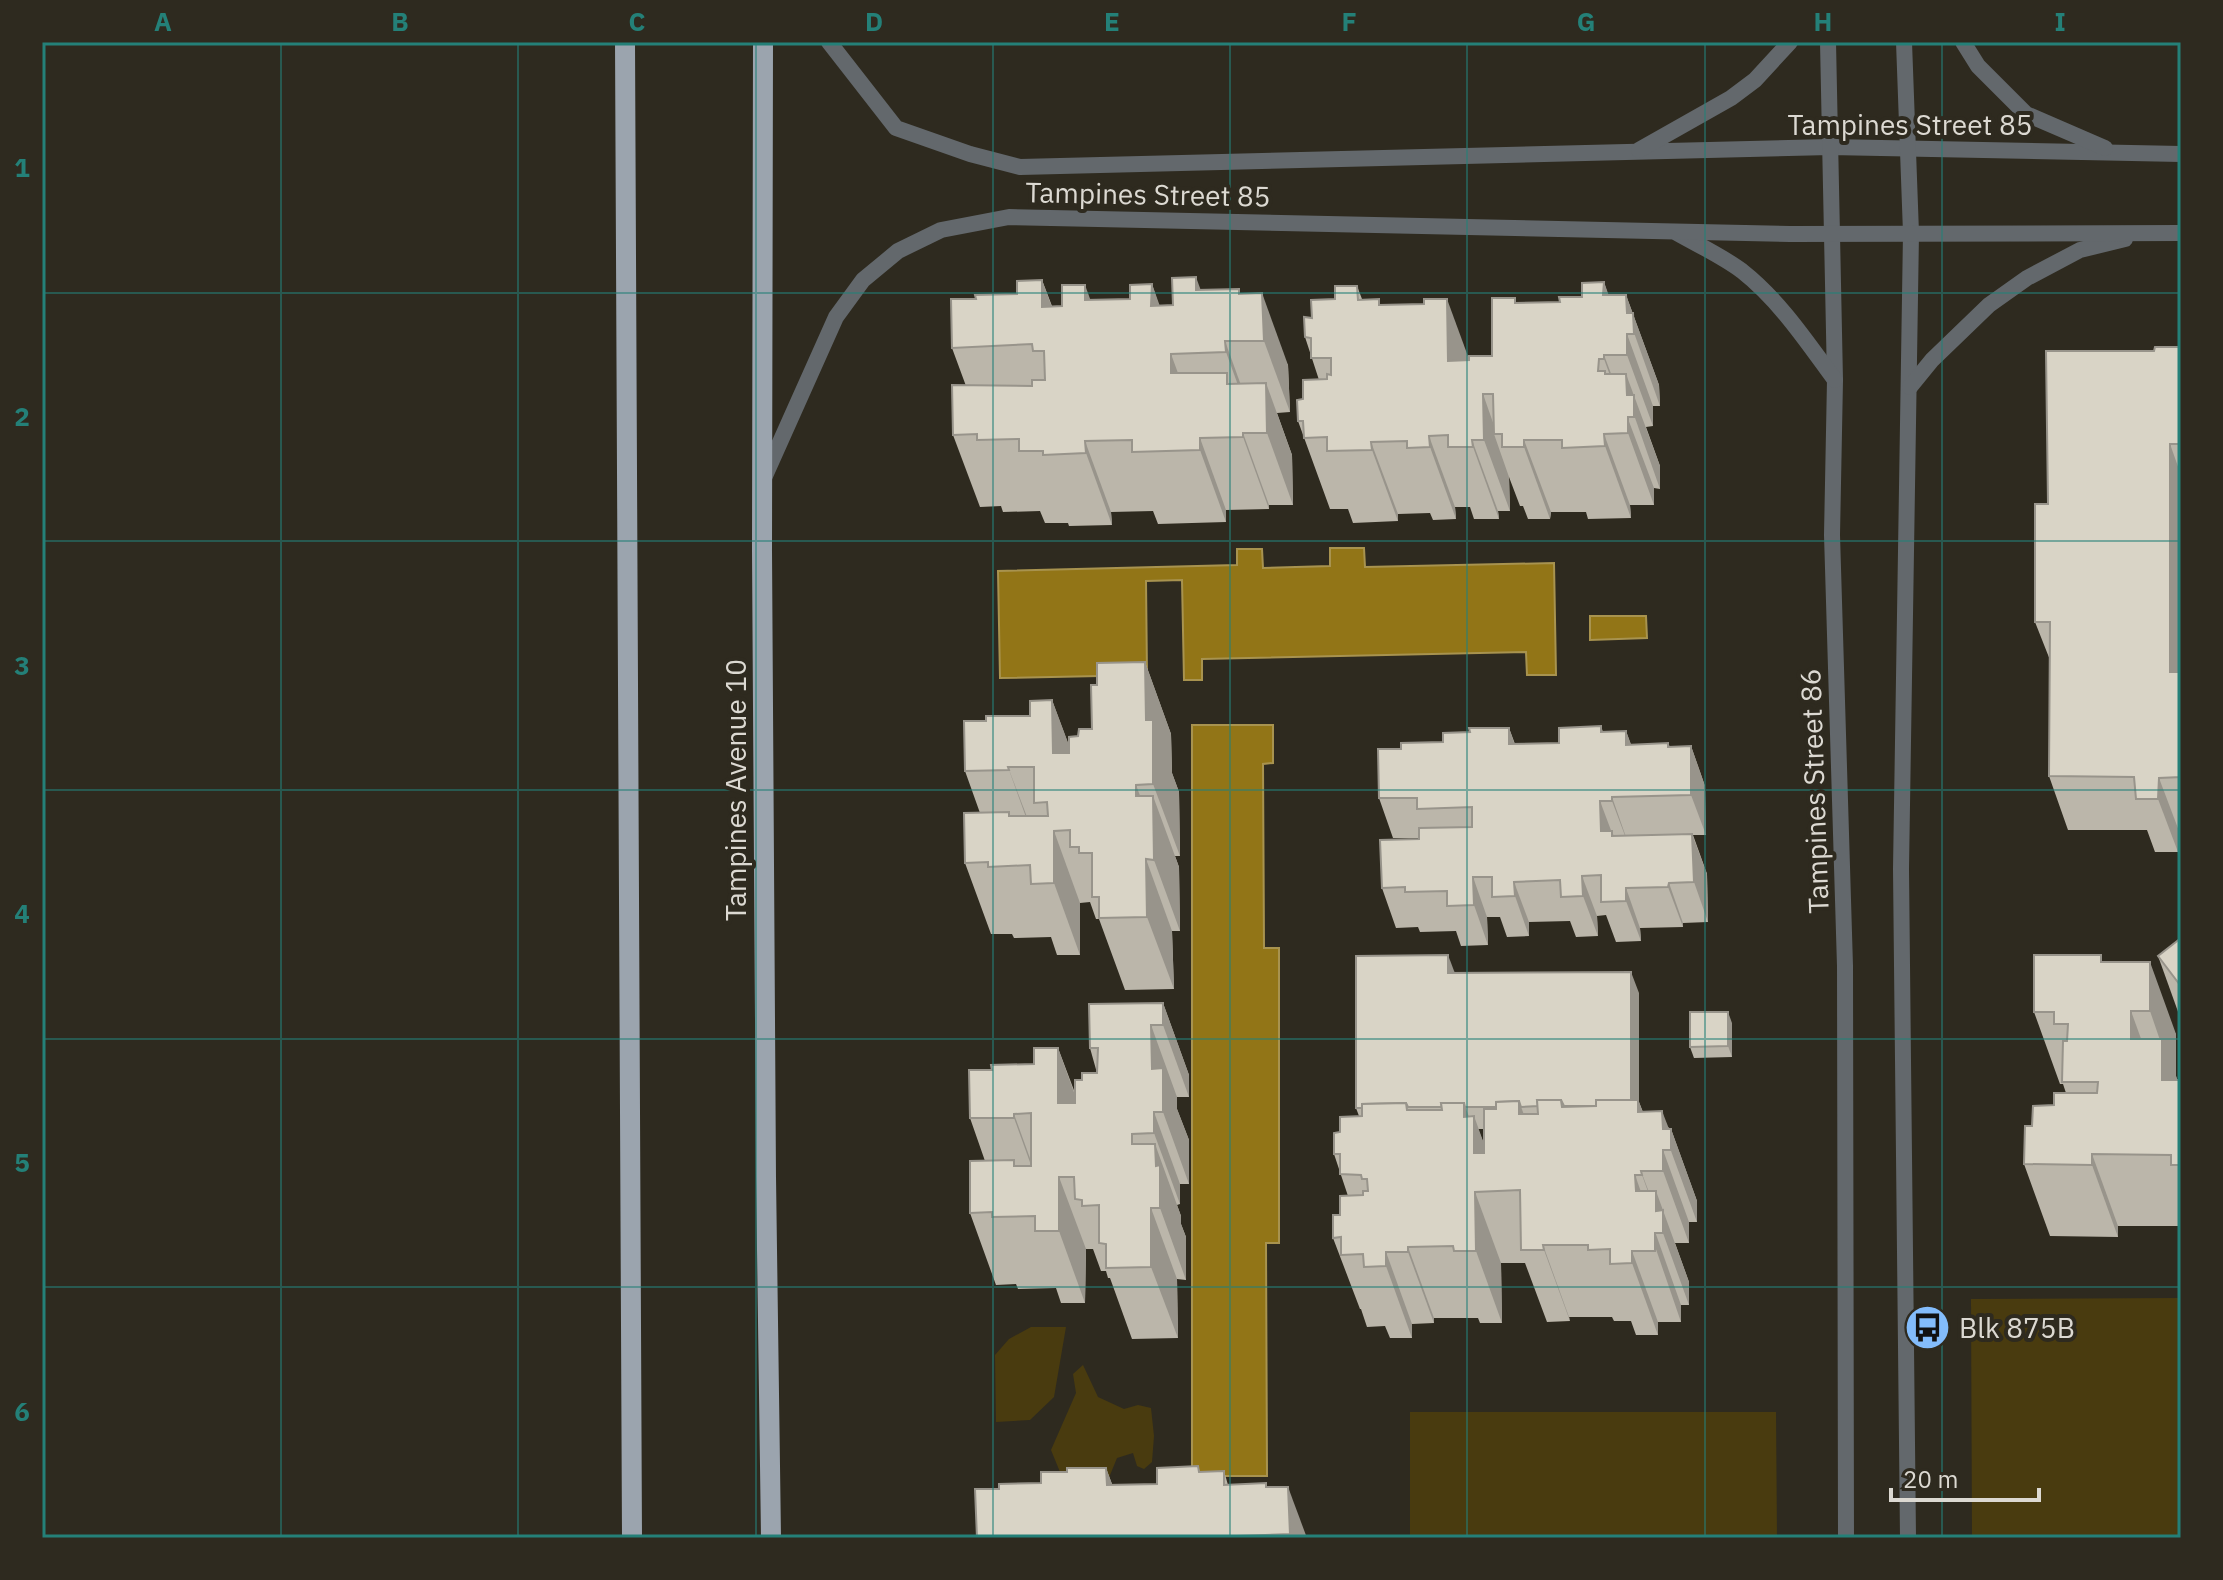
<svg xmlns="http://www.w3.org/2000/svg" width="2223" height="1580" viewBox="0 0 2223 1580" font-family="'IBM Plex Sans',sans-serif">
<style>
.green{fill:#493b0f}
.water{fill:#927517;stroke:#a8934f;stroke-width:2}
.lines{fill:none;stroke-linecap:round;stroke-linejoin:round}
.minor{stroke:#63686c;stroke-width:16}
.primary{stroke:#9ba4ae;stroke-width:20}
.wall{fill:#bbb6aa;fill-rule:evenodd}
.shaded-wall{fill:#98948b}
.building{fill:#d9d4c6;stroke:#98948b;stroke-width:2}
.grid{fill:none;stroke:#248078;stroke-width:2;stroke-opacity:0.55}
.labels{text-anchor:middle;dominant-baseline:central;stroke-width:8;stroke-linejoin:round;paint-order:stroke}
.street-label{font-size:28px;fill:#dcd9d2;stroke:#2e2a1f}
.poi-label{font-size:28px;fill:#dcd9d2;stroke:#2e2a1f;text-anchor:start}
.neatline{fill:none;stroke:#248078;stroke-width:3}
.grid-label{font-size:26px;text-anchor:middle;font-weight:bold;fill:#248078}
</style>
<rect width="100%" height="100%" fill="#2e2a1f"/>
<!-- green -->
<g class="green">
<polygon points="2181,1298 2181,1538 1972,1538 1971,1299"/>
<polygon points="1031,1327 1066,1327 1054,1397 1030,1420 996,1422 995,1355 1009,1339"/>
<polygon points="1083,1365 1098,1397 1124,1409 1138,1405 1151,1408 1154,1436 1152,1462 1144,1469 1137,1466 1133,1453 1117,1458 1108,1480 1070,1476 1060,1472 1051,1450 1076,1393 1073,1374"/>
<polygon points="1410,1412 1776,1412 1777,1538 1410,1538"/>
</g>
<!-- water -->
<g class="water">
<polygon points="1330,548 1364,548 1365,567 1554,563 1556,675 1527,675 1526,652 1202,659 1202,680 1184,680 1182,580 1146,581 1147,675 1000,678 998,571 1237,565 1237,549 1262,549 1263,568 1330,566"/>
<polygon points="1590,616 1646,616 1647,638 1590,640"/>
<polygon points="1192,725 1273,725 1273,763 1263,764 1264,948 1279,948 1279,1243 1266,1243 1267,1476 1192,1476"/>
</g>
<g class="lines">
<!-- minor -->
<g class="minor">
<polyline points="829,42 896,128 970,154 1020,167 1830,147 2181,154"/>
<polyline points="1828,42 1835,380 1832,535 1845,966 1846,1538"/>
<polyline points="1904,42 1911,233 1901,869 1908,1538"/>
<polyline points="1963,42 1978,66 2026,114 2105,148"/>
<polyline points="1639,150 1731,98 1755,80 1790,42"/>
<path d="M1677,233C1698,245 1722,256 1742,271C1780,301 1807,342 1835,380"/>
<polyline points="1910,387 1932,360 1989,305 2027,278 2080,250 2125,239"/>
<polyline points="764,478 836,317 863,280 898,251 941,230 1009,217 1790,234 2181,233"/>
</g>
<!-- primary -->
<g class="primary">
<polyline points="625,42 632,1538"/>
<polyline points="763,42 762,551 766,1177 771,1538"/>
</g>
</g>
<!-- wall -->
<g class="wall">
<polygon points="1042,280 1052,306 1062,306 1091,300 1130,299 1152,284 1159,306 1173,305 1201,290 1240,293 1288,365 1290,412 1277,413 1292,455 1293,505 1269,505 1269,509 1226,510 1226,522 1158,524 1153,511 1111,512 1112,525 1069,526 1068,523 1045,523 1040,511 1003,512 1001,506 980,507 953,435 966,386 952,348 976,299 1017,294"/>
<polygon points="1604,282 1608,295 1626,295 1659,385 1660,406 1653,406 1653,426 1646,427 1660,466 1660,489 1654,488 1654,505 1630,505 1631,518 1588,519 1586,512 1551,512 1550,519 1528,519 1523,506 1520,506 1509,477 1510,511 1498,511 1499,519 1474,519 1470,507 1455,507 1456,519 1433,520 1430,513 1398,514 1398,521 1353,523 1348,509 1330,509 1298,421 1303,399 1319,380 1305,337 1312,318 1335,299 1357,286 1362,299 1381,305 1469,359 1492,356 1517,303 1560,302 1582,297"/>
<polygon points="2181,347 2181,831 2179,831 2178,852 2155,852 2147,830 2068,830 2049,776 2050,660 2035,622 2048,504 2154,351"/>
<polygon points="1145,662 1171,734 1172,773 1179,792 1180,856 1175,856 1179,867 1180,931 1172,931 1174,989 1125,990 1099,919 1096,919 1090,902 1080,903 1080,955 1057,955 1051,937 1014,938 1012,934 991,934 965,863 980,813 965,771 986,721 1030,716 1052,700 1069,746 1078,736 1092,729 1097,685"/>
<polygon points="1601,726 1603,732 1626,731 1631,745 1668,743 1670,747 1691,746 1705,786 1706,835 1693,835 1707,874 1708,922 1683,923 1683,927 1640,928 1641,941 1616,942 1606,915 1597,916 1598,936 1576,937 1570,921 1529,922 1529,936 1507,937 1500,917 1487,917 1488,945 1461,946 1456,931 1420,932 1418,927 1396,928 1382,888 1419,838 1393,838 1379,798 1401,749 1443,742 1470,732 1509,728 1515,744 1559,743"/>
<polygon points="2181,938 2181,1020 2158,956"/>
<polygon points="2103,962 2176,1034 2176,1076 2177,1080 2181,1080 2181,1226 2118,1226 2118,1237 2050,1236 2024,1164 2054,1105 2066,1093 2063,1084 2060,1084 2034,1012"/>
<path d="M1455,973L1639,993V1102L1643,1112L1671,1129L1697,1201V1222H1689V1243H1675L1689,1282V1305H1681V1322H1658V1335H1636L1631,1321H1614L1612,1317H1569L1570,1321L1547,1322L1525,1263H1501L1502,1323H1480L1478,1318H1434V1323L1412,1324V1338H1390L1385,1326L1367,1327L1361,1309H1360L1333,1238L1348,1196L1334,1154L1340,1132L1359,1116L1356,1108ZM1478,1129H1484V1144Z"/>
<polygon points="1163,1003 1189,1075 1189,1097 1177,1097 1177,1109 1189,1140 1189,1184 1180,1184 1180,1204 1177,1205 1181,1216 1181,1224 1186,1237 1186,1280 1177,1279 1178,1338 1132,1339 1110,1278 1108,1278 1106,1271 1101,1271 1093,1249 1086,1249 1085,1303 1061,1303 1056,1288 1018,1289 1016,1284 996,1285 970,1213 985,1161 970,1118 992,1070 1034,1064 1058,1048 1075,1093 1082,1080 1097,1073 1090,1048"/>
<polygon points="1732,1023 1732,1057 1694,1058 1690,1047"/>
<polygon points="1198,1466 1200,1472 1224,1471 1228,1485 1267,1487 1307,1538 977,1538 999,1489 1041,1483 1067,1472 1106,1468 1112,1484 1157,1484"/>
</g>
<!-- shaded-wall -->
<g class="shaded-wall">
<polygon points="1196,277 1222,349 1196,290"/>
<polygon points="1042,280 1068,351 1042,307"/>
<polygon points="1604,282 1627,346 1627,334 1653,406 1653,426 1627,355 1603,295"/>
<polygon points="1152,284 1177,354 1171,354 1197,425 1171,373 1151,306"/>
<polygon points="1085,285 1111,356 1085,300"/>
<polygon points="1262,293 1288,365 1290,412 1264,341"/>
<polygon points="1626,295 1659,385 1660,406 1627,313"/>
<polygon points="1447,299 1473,370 1448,361"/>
<polygon points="1225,341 1251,413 1252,424 1226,352"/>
<polygon points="1604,355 1654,488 1654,505 1628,433 1628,425 1604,359"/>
<polygon points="1626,374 1660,466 1660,489 1627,395"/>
<polygon points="1266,383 1292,455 1293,505 1267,433"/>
<polygon points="1483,394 1497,434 1494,434 1509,477 1510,511 1484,440"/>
<polygon points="1243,433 1269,505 1269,509 1243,437"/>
<polygon points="1604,434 1630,505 1631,518 1605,446"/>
<polygon points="1429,436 1455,507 1456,519 1430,447"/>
<polygon points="1200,438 1226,510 1226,522 1200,450"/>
<polygon points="1472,440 1498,511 1499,519 1473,447"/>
<polygon points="1524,440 1551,512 1550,519 1524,447"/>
<polygon points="1085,441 1111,512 1112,525 1086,453"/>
<polygon points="1371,442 1398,514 1398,521 1372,450"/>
<polygon points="2170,444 2181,475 2181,704 2170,672"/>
<polygon points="1145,662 1171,734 1172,773 1179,792 1180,856 1153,784 1146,720"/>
<polygon points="1052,700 1079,772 1053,753"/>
<polygon points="1509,728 1523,768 1509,744"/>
<polygon points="1626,731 1641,771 1626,745"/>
<polygon points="1691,746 1705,786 1706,835 1691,795"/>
<polygon points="1008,767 1035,838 1035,842 1009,770"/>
<polygon points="2159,778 2179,831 2178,852 2158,799"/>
<polygon points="1136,785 1154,833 1153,796 1179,867 1180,931 1154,860 1136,796"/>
<polygon points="1612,797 1626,837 1627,841 1612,801"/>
<polygon points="1600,801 1612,833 1612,831 1626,871 1601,831"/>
<polygon points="1054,831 1080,903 1080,955 1054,883"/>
<polygon points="1692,834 1707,874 1708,922 1694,882"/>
<polygon points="1146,859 1172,931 1174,989 1147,917"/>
<polygon points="1582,876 1597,916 1598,936 1583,896"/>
<polygon points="1473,877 1487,917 1488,945 1474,905"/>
<polygon points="1514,882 1529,922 1529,936 1515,896"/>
<polygon points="1669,883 1683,923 1683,927 1668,887"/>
<polygon points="1626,888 1640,928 1641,941 1626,901"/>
<polygon points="1448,955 1456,976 1448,973"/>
<polygon points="2150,962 2176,1034 2176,1076 2181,1090 2162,1080 2162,1046 2150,1011"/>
<polygon points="1631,972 1639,993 1639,1102 1663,1167 1663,1150 1689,1222 1689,1243 1663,1171 1631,1106"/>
<polygon points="1163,1003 1189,1075 1189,1097 1163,1025"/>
<polygon points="2131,1011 2157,1083 2131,1039"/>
<polygon points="1728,1012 1732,1023 1732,1057 1728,1046"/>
<polygon points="1151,1025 1177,1097 1177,1109 1189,1140 1189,1184 1163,1112 1152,1069"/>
<polygon points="1058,1048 1084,1120 1058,1103"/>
<polygon points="1519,1101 1545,1173 1519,1114"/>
<polygon points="1464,1103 1474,1131 1474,1116 1500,1188 1474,1153 1464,1117"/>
<polygon points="1662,1111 1671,1134 1671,1129 1697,1201 1697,1222 1663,1129"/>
<polygon points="1154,1112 1180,1184 1180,1204 1154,1133"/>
<polygon points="1014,1114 1040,1186 1040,1190 1014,1118"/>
<polygon points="1155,1144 1181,1216 1181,1224 1186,1237 1186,1280 1160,1208 1156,1166"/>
<polygon points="2092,1154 2118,1226 2118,1237 2092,1165"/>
<polygon points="1641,1171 1656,1211 1656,1191 1689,1282 1689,1305 1642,1175"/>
<polygon points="1635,1175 1681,1305 1681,1322 1636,1191"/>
<polygon points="1059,1177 1086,1249 1085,1303 1059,1231"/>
<polygon points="1475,1192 1501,1263 1502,1323 1476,1251"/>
<polygon points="1151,1208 1177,1279 1178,1338 1151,1267"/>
<polygon points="1543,1245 1569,1317 1570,1321 1544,1250"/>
<polygon points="1408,1247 1434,1318 1434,1323 1408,1252"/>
<polygon points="1632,1251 1658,1322 1658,1335 1632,1263"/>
<polygon points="1386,1252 1412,1324 1412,1338 1386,1266"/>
<polygon points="1106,1468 1132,1538 1107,1485"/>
<polygon points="1288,1487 1307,1538 1291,1538 1290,1534"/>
</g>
<!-- building -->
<g class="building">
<polygon points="1196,277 1196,290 1239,289 1239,294 1262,293 1264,341 1225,341 1226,352 1171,354 1171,373 1227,373 1227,384 1266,383 1267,433 1243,433 1243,437 1200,438 1200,450 1132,452 1132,440 1085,441 1086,453 1043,455 1043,451 1019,451 1019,439 977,440 977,434 953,435 952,385 1032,386 1032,380 1045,380 1044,351 1033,351 1032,344 952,348 951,299 976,299 975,295 1017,294 1017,281 1042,280 1042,307 1062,306 1062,285 1085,285 1085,300 1130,299 1130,285 1152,284 1151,306 1173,305 1172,278"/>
<polygon points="1604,282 1603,295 1626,295 1627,313 1633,313 1634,334 1627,334 1627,355 1604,355 1604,359 1599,359 1598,371 1605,371 1605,374 1626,374 1627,395 1634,395 1634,417 1628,417 1628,433 1604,434 1605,446 1562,448 1562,440 1524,440 1524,447 1502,447 1502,434 1494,434 1493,394 1483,394 1484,440 1472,440 1473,447 1448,447 1448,435 1429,436 1430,447 1407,448 1407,441 1371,442 1372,450 1327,451 1327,437 1304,438 1303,421 1298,421 1297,400 1303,399 1303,380 1327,379 1327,374 1331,375 1331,358 1311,358 1311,338 1305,337 1304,317 1312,318 1311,300 1335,299 1335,286 1357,286 1358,300 1379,299 1379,305 1424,304 1424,299 1447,299 1448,361 1469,360 1469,356 1492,356 1492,298 1515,298 1515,303 1560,302 1559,297 1582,297 1582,283"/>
<polygon points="2155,347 2181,347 2181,444 2170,444 2170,672 2181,672 2181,777 2159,778 2158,799 2136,799 2134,777 2049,776 2050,622 2035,622 2035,504 2048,504 2046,351 2154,351"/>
<polygon points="1145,662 1146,720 1153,720 1153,784 1136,785 1136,796 1153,796 1154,860 1146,859 1147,917 1099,918 1099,897 1092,897 1092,853 1079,853 1079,847 1070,847 1070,830 1054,831 1054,883 1031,884 1030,865 988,867 988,862 965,863 964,813 1009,812 1009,816 1048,816 1047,802 1034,803 1034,767 1008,767 1009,770 965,771 964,721 986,721 986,716 1030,716 1030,701 1052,700 1053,753 1069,753 1069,737 1078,736 1079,729 1092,729 1091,685 1097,685 1097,663"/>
<polygon points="1601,726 1601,732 1626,731 1626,745 1668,743 1668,747 1691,746 1691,795 1612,797 1612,801 1600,801 1601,831 1612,831 1612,836 1692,834 1694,882 1669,883 1668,887 1626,888 1626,901 1601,902 1601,875 1582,876 1583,896 1561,897 1560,880 1514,882 1515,896 1492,897 1492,877 1473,877 1474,905 1447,906 1447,891 1405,892 1405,887 1382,888 1380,840 1419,839 1419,828 1472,827 1472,807 1417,809 1417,798 1379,798 1378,749 1401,749 1401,743 1443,742 1443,733 1470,732 1469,728 1509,728 1509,744 1559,743 1559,728"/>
<polygon points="2181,938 2181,984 2180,985 2158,956"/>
<polygon points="1448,955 1448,973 1631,972 1631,1100 1596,1100 1596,1106 1564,1106 1561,1100 1537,1100 1538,1106 1521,1107 1519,1101 1496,1102 1496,1107 1465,1107 1464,1103 1441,1103 1442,1107 1408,1107 1406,1103 1362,1104 1362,1108 1356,1108 1356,956"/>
<polygon points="2034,955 2101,955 2101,962 2150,962 2150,1011 2131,1011 2131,1039 2162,1039 2162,1080 2181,1080 2181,1165 2171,1165 2171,1155 2092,1154 2092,1165 2024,1164 2025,1126 2032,1126 2033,1106 2054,1105 2054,1093 2097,1093 2098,1082 2062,1082 2063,1041 2067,1041 2068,1024 2054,1024 2054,1012 2034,1012"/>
<polygon points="1163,1003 1163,1025 1151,1025 1152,1069 1163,1068 1163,1112 1154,1112 1154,1133 1132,1134 1132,1144 1155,1144 1156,1166 1160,1165 1160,1208 1151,1208 1151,1267 1106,1268 1106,1244 1099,1243 1099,1205 1082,1206 1082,1200 1075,1199 1074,1177 1059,1177 1059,1231 1035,1231 1035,1216 992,1217 992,1212 970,1213 970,1161 1014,1160 1014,1166 1031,1166 1031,1113 1014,1114 1014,1118 970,1118 969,1070 992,1070 991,1065 1034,1064 1034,1048 1058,1048 1058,1103 1075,1103 1075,1080 1082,1080 1082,1073 1097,1073 1098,1048 1090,1048 1089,1004"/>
<polygon points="1690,1012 1728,1012 1728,1046 1690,1047"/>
<polygon points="1537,1100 1561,1100 1562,1107 1596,1106 1596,1100 1638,1100 1638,1112 1662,1111 1663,1129 1671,1129 1671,1150 1663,1150 1663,1171 1641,1171 1642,1175 1635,1175 1636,1191 1656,1191 1656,1211 1663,1210 1663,1233 1655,1233 1655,1251 1632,1251 1632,1263 1610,1264 1610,1249 1588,1250 1588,1245 1543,1245 1544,1250 1521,1250 1520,1190 1475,1192 1476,1251 1454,1251 1453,1246 1408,1247 1408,1252 1386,1252 1386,1266 1364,1267 1363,1254 1341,1255 1341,1237 1333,1238 1333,1215 1340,1215 1340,1196 1363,1195 1363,1191 1368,1191 1367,1179 1362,1179 1361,1175 1340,1174 1340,1154 1334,1154 1334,1133 1340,1132 1340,1117 1362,1116 1362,1104 1406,1103 1407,1110 1442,1110 1441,1103 1464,1103 1464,1117 1474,1116 1474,1153 1484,1153 1484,1109 1496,1109 1496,1102 1519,1101 1519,1114 1538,1114"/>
<polygon points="1198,1466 1199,1472 1224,1471 1224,1485 1266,1483 1266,1487 1288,1487 1290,1534 1209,1537 1209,1538 977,1538 975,1489 999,1489 999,1484 1041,1483 1041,1472 1067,1472 1067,1468 1106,1468 1107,1485 1157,1484 1157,1468"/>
</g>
<!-- grid -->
<path class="grid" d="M281,42V1538M518,42V1538M756,42V1538M993,42V1538M1230,42V1538M1467,42V1538M1705,42V1538M1942,42V1538M42,293H2181M42,541H2181M42,790H2181M42,1039H2181M42,1287H2181"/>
<!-- icons -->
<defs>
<symbol id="bus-disc" viewBox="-11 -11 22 22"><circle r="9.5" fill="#83bcfb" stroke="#2e2a1f"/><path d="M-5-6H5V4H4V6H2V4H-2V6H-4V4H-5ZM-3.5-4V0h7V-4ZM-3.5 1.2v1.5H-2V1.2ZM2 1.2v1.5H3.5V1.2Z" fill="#111"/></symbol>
</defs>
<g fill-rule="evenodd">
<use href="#bus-disc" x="1902" y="1302" width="51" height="51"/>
</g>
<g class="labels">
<!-- street labels -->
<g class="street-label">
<text x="1910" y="124">Tampines Street 85</text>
<text transform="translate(1148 194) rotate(1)">Tampines Street 85</text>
<text transform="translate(735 790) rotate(-90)">Tampines Avenue 10</text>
<text transform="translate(1814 791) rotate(-92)">Tampines Street 86</text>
</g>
<!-- poi labels -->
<g class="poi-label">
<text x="1959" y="1327">Blk 875B</text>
</g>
</g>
<!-- border -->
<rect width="2223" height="1580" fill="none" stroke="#2e2a1f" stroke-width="88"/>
<!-- scale -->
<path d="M1891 1488v12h148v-12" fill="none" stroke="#dcd9d2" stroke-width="4"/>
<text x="1903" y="1488" font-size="24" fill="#dcd9d2" stroke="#2e2a1f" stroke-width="6" paint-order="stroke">20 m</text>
<rect x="44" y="44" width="2135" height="1492" class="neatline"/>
<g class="grid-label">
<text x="163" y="31">A</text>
<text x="400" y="31">B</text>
<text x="637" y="31">C</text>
<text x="874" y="31">D</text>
<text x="1112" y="31">E</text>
<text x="1349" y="31">F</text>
<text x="1586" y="31">G</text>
<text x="1823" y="31">H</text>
<text x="2060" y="31">I</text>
<text x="22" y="177">1</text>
<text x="22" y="426">2</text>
<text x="22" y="675">3</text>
<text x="22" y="923">4</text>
<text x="22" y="1172">5</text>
<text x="22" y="1421">6</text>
</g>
</svg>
